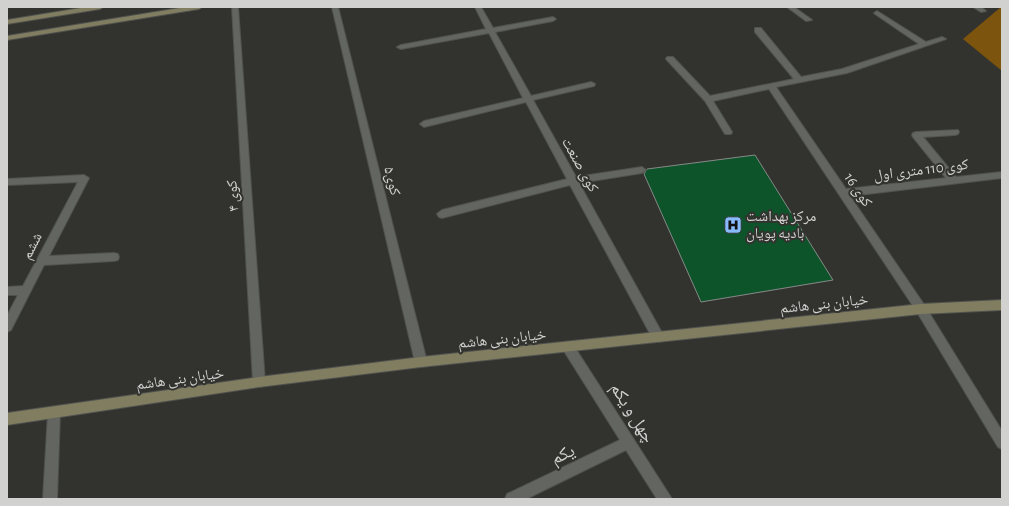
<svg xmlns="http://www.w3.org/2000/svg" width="1009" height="506" viewBox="0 0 1009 506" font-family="'Alegreya Sans','Noto Naskh Arabic',sans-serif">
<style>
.green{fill:#7c540d}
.building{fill:#0e542b;stroke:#868a87}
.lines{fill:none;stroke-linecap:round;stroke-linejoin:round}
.street-casing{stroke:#50524e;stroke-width:2}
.secondary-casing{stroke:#50524e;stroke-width:2}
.street{fill:#636561;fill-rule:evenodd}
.secondary{fill:#807d61;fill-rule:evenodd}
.labels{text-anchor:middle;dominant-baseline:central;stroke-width:4;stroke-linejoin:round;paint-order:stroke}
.street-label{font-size:15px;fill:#d1d2d0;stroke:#32332f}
.poi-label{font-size:15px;fill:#d1d2d0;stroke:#32332f;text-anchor:start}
.near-street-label{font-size:18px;fill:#d1d2d0;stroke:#32332f}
</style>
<rect width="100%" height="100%" fill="#32332f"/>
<!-- green -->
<polygon class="green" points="1001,7 1002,7 1002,71 963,39"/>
<!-- building -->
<polygon class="building" points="755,155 833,280 701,302 644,174 647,169"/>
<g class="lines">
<defs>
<g id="street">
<polygon points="232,7 238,7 265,382 263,386 259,387 255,386 253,382"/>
<polygon points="332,7 338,7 427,362 425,366 421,367 417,366 415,362"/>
<polygon points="475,7 481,7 493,28 553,17 556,19 553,21 495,32 531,96 591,82 595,84 594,86 533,100 576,177 642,167 646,170 642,173 579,183 662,333 664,337 662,341 658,342 654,341 570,185 442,218 439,217 437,214 442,210 567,179 526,102 424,127 420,124 424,121 523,98 489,33 401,49 397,47 401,45 486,29"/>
<polygon points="787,7 794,7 812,20 806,21"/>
<polygon points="973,7 981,7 986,11 981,12"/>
<polygon points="877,11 926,42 942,37 946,39 847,73 776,87 846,189 946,178 913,137 912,135 913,133 916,132 958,130 959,132 958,134 955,135 923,137 956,177 1002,172 1002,178 850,196 925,306 1002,431 1002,449 998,447 917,312 769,89 713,101 732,132 731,134 725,134 705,101 666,59 667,57 673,57 710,96 794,79 755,32 755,28 761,28 801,77 842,69 919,44 875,14 874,13"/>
<polygon points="84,175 89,178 49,256 114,253 118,254 119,257 118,260 114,261 44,265 11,330 7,332 7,316 18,295 7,295 7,287 23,286 78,182 7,185 7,179"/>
<polygon points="568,342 572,343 672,499 657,499 626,450 526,499 505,499 507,494 620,440 564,351 562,347 564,343"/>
<polygon points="54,407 58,409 60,413 57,499 43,499 48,413 50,409"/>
</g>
<g id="secondary">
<polygon points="87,7 103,7 100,9 7,24 7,20"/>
<polygon points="186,7 202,7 199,9 7,40 7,36"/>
<polygon points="1002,300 1002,310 921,314 421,367 259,387 7,425 7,413 259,377 421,357 921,304"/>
</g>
</defs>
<!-- street casing -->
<use href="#street" class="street-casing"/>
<!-- secondary casing -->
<use href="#secondary" class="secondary-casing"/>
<!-- street -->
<use href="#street" class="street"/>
<!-- secondary -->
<use href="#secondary" class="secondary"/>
</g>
<!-- icons -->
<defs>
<symbol id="hospital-square" viewBox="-11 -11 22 22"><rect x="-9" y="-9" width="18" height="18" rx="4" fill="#88bbfc" stroke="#32332f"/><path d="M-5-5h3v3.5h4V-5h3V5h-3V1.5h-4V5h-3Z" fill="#111"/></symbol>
</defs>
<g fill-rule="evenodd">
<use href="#hospital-square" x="723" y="215" width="20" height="20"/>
</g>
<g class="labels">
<!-- street labels -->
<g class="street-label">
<text transform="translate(580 165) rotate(61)">کوی صنعت</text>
<text transform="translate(921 170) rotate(-7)">کوی 110 متری اول</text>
<text transform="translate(392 181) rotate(76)">کوی۵</text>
<text transform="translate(858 190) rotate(56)">کوی 16</text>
<text transform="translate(233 196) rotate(-94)">کوی ۴</text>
<text transform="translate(32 246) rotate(-63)">ششم</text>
<text transform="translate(824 304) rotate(-6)">خیابان بنی هاشم</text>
<text transform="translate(502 339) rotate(-6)">خیابان بنی هاشم</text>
<text transform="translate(180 379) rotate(-8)">خیابان بنی هاشم</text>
</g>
<!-- poi labels -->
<g class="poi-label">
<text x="746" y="216">مرکز بهداشت<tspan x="746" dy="17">بادیه پویان</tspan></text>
</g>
<!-- near-street labels -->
<g class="near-street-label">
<text transform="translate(632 413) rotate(58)">چهل و یکم</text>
<text transform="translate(563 455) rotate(-26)">یکم</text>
</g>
</g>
<!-- border -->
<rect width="1009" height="506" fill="none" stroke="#d1d2d0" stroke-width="16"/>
</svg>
